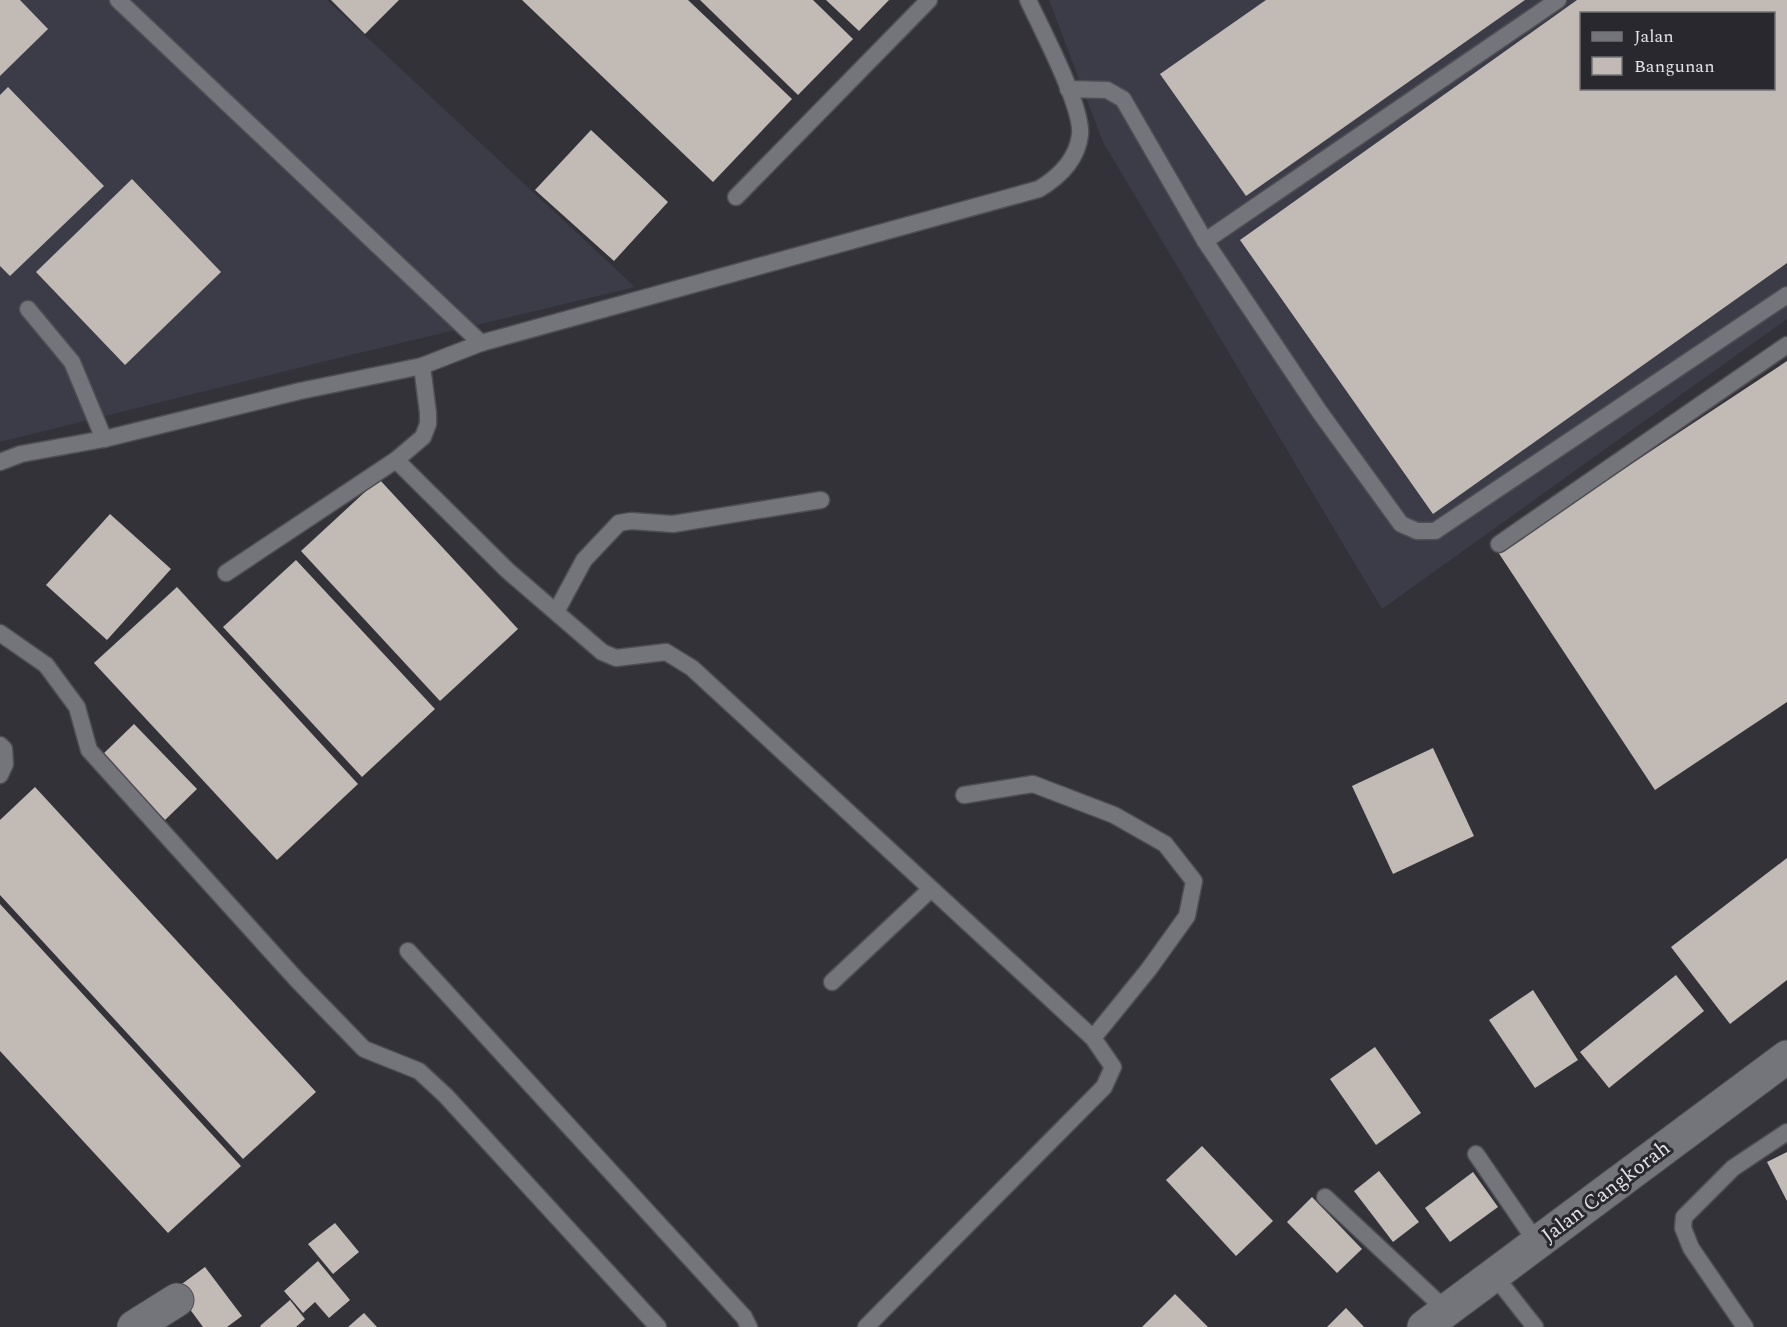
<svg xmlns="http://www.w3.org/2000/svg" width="1787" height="1327" viewBox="0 0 1787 1327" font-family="Spectral,serif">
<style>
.built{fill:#3b3c48;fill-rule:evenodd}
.building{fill:#c2bbb5;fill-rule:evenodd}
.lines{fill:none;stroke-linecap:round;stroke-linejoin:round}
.lane-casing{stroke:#4e4e53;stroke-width:19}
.street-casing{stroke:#4e4e53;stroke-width:35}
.lane{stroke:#74747b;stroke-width:16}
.street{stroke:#74747b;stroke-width:33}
.labels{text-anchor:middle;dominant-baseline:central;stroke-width:6;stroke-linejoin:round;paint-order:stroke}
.street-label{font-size:21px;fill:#e1e1e5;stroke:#28282e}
</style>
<rect width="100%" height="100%" fill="#323238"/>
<!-- built -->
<g class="built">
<polygon points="0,0 327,0 635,287 334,359 0,442"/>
<path d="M1049,0H1787V319L1382,609L1103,142ZM1582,14H1774V88H1582Z"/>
</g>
<!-- building -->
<g class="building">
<polygon points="0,0 20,0 48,29 0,76"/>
<polygon points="331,0 399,0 365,34"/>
<polygon points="522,0 688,0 792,99 713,182"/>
<polygon points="700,0 813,0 853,39 798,95"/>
<polygon points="826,0 889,0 859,31"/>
<polygon points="1266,0 1525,0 1246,196 1160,74"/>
<path d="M1577,0H1787V263L1433,514L1240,240ZM1582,14H1774V88H1582Z"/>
<polygon points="8,87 104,186 10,276 0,266 0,95"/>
<polygon points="591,130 668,202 614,261 535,190"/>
<polygon points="132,179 221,272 125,365 36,272"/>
<polygon points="1787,361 1787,702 1655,790 1498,552"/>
<polygon points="379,479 518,629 440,701 301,551"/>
<polygon points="110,514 171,569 107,640 46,585"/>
<polygon points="296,560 435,709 362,777 223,627"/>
<polygon points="177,587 358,784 277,860 94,663"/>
<polygon points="134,724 197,789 165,820 101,756"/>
<polygon points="1433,748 1474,836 1393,874 1352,786"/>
<polygon points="35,787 316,1092 243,1159 0,895 0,820"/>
<polygon points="1787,858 1787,980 1730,1024 1671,947"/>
<polygon points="0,904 241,1166 168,1233 0,1051"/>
<polygon points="1676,975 1704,1011 1609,1088 1580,1052"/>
<polygon points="1533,990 1578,1060 1535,1088 1489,1020"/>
<polygon points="1375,1047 1421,1113 1376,1145 1330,1079"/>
<polygon points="1202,1146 1273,1221 1236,1256 1166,1180"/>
<polygon points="1787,1152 1787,1201 1767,1162"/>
<polygon points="1379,1171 1419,1222 1393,1242 1354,1191"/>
<polygon points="1473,1172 1498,1207 1450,1242 1425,1208"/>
<polygon points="1312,1197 1362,1249 1337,1273 1287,1222"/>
<polygon points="335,1223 359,1252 333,1274 308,1244"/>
<polygon points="318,1261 350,1300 329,1318 315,1302 303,1313 284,1291"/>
<polygon points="205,1267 242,1316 227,1327 203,1327 175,1289"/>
<polygon points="1175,1294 1208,1327 1142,1327"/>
<polygon points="290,1300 305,1319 296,1327 261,1327 260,1326"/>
<polygon points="1346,1308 1364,1327 1327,1327"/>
<polygon points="364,1313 377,1327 348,1327"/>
</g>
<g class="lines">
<defs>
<g id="lane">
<polyline points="118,0 481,343"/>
<polyline points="1068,89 1107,90 1123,99 1205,241 1319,411 1401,524 1417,531 1435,531 1787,295"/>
<polyline points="736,197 929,0"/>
<polyline points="1205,241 1558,0"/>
<polyline points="28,309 72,362 104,439"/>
<polyline points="396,460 507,570 602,652 616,658 666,652 692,668 1093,1038 1113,1067 1104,1087 866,1327"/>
<path d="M0,462L21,454L104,439L300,391L422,366L481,343L1039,189C1059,177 1077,159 1080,135C1083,107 1041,28 1028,0"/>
<polyline points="1499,544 1787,345"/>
<polyline points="226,573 396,460 423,437 428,424 428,413 422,366"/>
<polyline points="556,612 584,560 619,523 631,521 673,524 821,500"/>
<polyline points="0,633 46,665 77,707 89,750 297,980 364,1049 419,1071 446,1096 658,1327"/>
<polyline points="0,745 4,749 5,764 0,775"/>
<polyline points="964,795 1033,784 1114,815 1165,844 1194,881 1187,916 1149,969 1093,1038"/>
<polyline points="408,951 744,1317 749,1327"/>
<polyline points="832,982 931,889"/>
<polyline points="1476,1154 1537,1243"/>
<polyline points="1325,1197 1446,1310"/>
<polyline points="1494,1275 1535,1327"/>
<polyline points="1745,1327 1691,1248 1683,1228 1684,1217 1733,1168 1787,1132"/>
</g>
<g id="street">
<polyline points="134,1327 177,1300"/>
<polyline points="1424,1327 1787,1057"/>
</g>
</defs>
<!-- lane casing -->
<use href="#lane" class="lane-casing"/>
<!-- street casing -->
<use href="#street" class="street-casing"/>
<!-- lane -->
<use href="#lane" class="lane"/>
<!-- street -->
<use href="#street" class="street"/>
</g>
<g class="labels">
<!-- street labels -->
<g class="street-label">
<text transform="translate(1606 1192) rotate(-37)">Jalan Cangkorah</text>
</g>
</g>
<!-- legend -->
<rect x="1580" y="12" width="195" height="78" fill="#28282e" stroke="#727277" stroke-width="1.5"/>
<rect x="1592" y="32" width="30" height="9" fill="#74747b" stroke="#727277" stroke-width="1.5"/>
<text x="1634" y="42" font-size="18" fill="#e1e1e5">Jalan</text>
<rect x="1592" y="57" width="30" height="18" fill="#c2bbb5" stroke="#727277" stroke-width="1.5"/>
<text x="1634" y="72" font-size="18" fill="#e1e1e5">Bangunan</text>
</svg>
